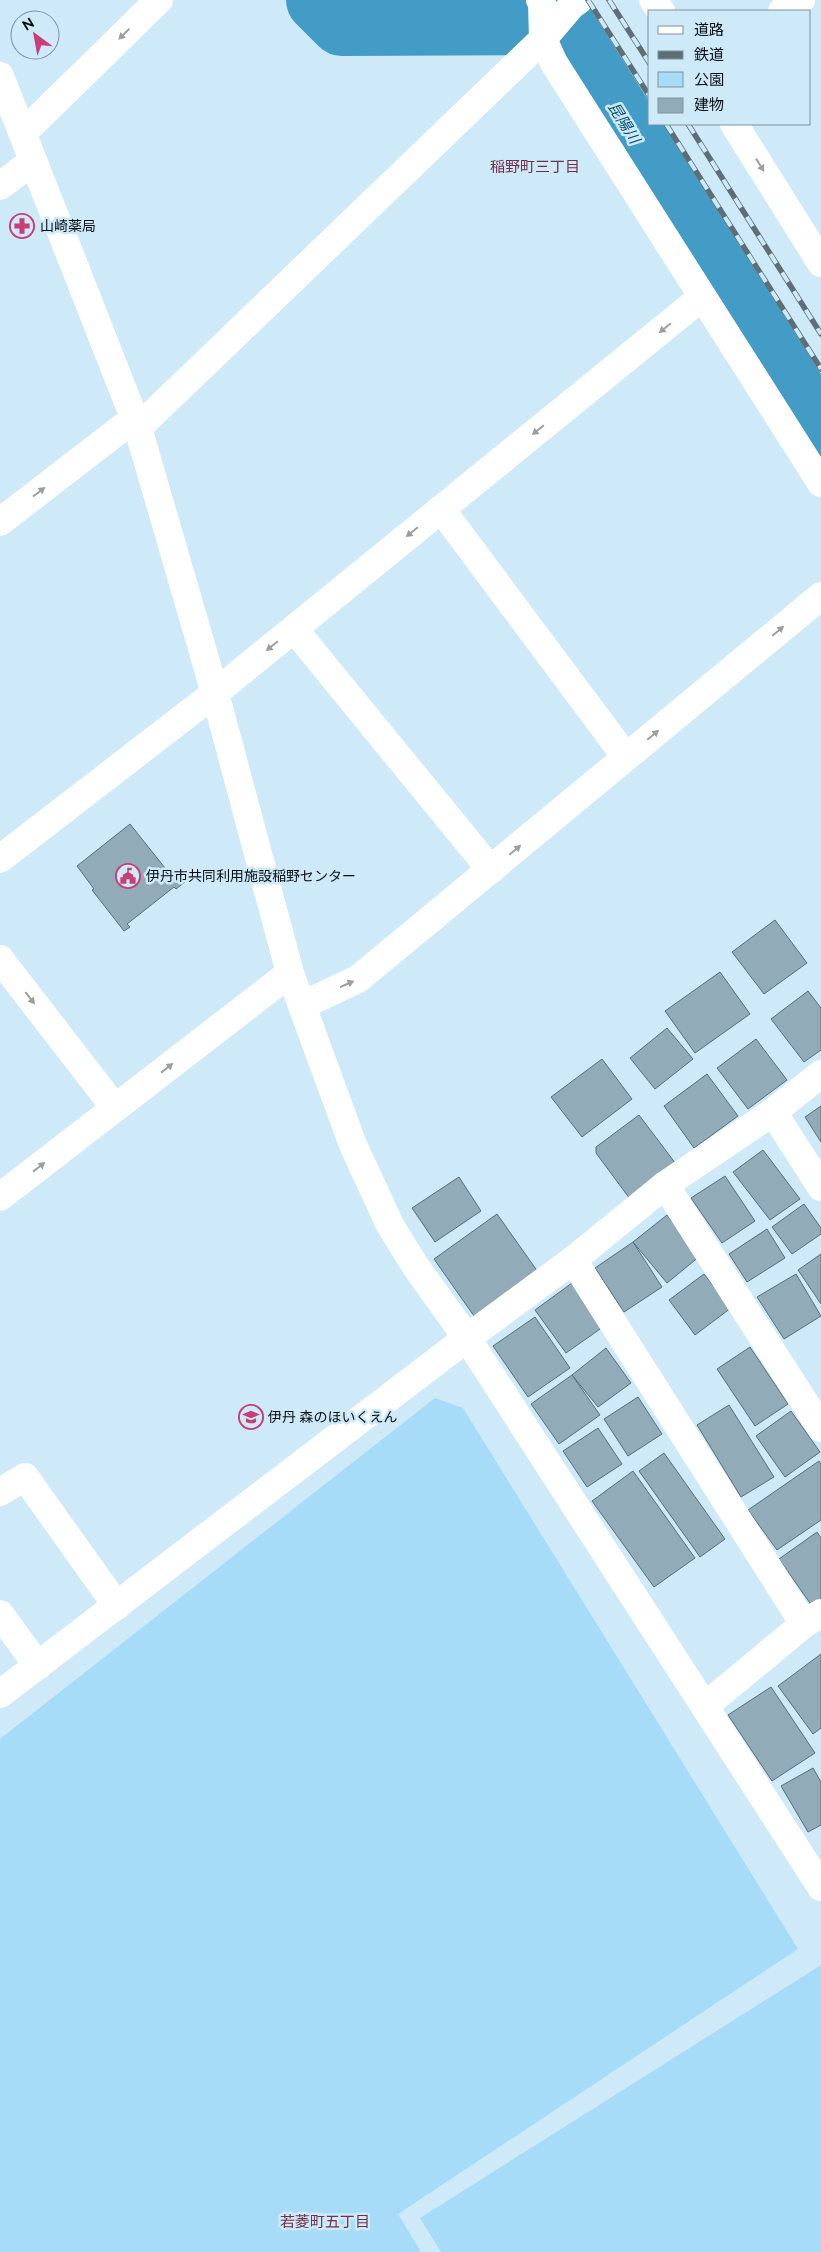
<svg xmlns="http://www.w3.org/2000/svg" width="821" height="2252" viewBox="0 0 821 2252" font-family="Raleway,'Noto Sans JP',sans-serif">
<style>
.green{fill:#a6dcf8}
.lines{fill:none;stroke-linecap:round;stroke-linejoin:round}
.river{stroke:#429cc5;stroke-width:66}
.building{fill:#91abb9;stroke:#566f7b}
.minor{stroke:#fff;stroke-width:28}
.rail-casing{stroke:#5e6e77;stroke-width:5.5}
.rail{stroke:#cee9f8;stroke-width:4;stroke-dasharray:11;stroke-linecap:butt}
.oneway{fill:#9b9fa1}
.labels{text-anchor:middle;dominant-baseline:central;stroke-width:5;stroke-linejoin:round;paint-order:stroke}
.poi-label{font-size:14px;fill:#060e13;stroke:#cee9f8;text-anchor:start}
.water-label{font-size:15px;font-style:italic;fill:#004d6a;stroke:#cee9f8}
.neighbourhood-label{font-size:15px;fill:#722e47;stroke:#cee9f8}
</style>
<rect width="100%" height="100%" fill="#cee9f8"/>
<!-- green -->
<g class="green">
<polygon points="435,1398 463,1408 798,1949 398,2214 421,2252 0,2252 0,1739"/>
<polygon points="821,1965 821,2252 441,2252 420,2218"/>
</g>
<g class="lines">
<!-- river -->
<polyline class="river" points="319,0 342,23 560,22 821,436"/>
</g>
<!-- building -->
<g class="building">
<polygon points="130,824 173,878 178,874 185,882 176,889 174,887 127,924 130,927 124,931 92,890 94,889 77,866"/>
<polygon points="775,920 807,963 764,994 732,952"/>
<polygon points="720,972 750,1014 695,1053 665,1011"/>
<polygon points="808,991 821,1008 821,1050 804,1062 771,1019"/>
<polygon points="667,1028 693,1059 655,1089 630,1058"/>
<polygon points="756,1039 787,1080 748,1109 717,1068"/>
<polygon points="602,1059 632,1099 582,1137 551,1097"/>
<polygon points="707,1074 738,1116 694,1148 664,1106"/>
<polygon points="821,1106 821,1142 805,1117"/>
<polygon points="639,1115 676,1164 630,1199 596,1153 596,1147"/>
<polygon points="763,1150 800,1199 770,1220 733,1172"/>
<polygon points="725,1176 755,1221 722,1243 691,1198"/>
<polygon points="459,1177 481,1211 435,1242 412,1208"/>
<polygon points="804,1204 821,1228 821,1234 792,1254 772,1227"/>
<polygon points="497,1214 538,1272 474,1316 434,1259"/>
<polygon points="667,1215 700,1256 667,1283 633,1242"/>
<polygon points="767,1229 785,1258 747,1282 729,1254"/>
<polygon points="633,1242 662,1287 624,1312 595,1268"/>
<polygon points="821,1254 821,1304 798,1270"/>
<polygon points="704,1274 731,1308 695,1335 669,1300"/>
<polygon points="796,1274 821,1316 784,1339 757,1297"/>
<polygon points="572,1283 603,1327 566,1353 535,1310"/>
<polygon points="535,1317 570,1368 528,1397 493,1346"/>
<polygon points="750,1347 788,1404 755,1426 717,1369"/>
<polygon points="606,1348 631,1383 598,1407 572,1375"/>
<polygon points="572,1375 600,1415 559,1444 531,1404"/>
<polygon points="638,1397 662,1434 628,1456 604,1419"/>
<polygon points="729,1405 774,1477 741,1497 697,1425"/>
<polygon points="791,1411 820,1452 785,1477 756,1436"/>
<polygon points="598,1428 622,1464 587,1487 563,1451"/>
<polygon points="664,1453 725,1539 700,1557 639,1471"/>
<polygon points="819,1461 821,1464 821,1520 777,1550 748,1510"/>
<polygon points="633,1471 695,1558 654,1587 592,1501"/>
<polygon points="817,1532 821,1538 821,1599 812,1606 779,1559"/>
<polygon points="821,1654 821,1728 813,1734 778,1686"/>
<polygon points="771,1687 815,1753 772,1781 728,1715"/>
<polygon points="813,1768 821,1782 821,1825 808,1832 781,1786"/>
</g>
<g class="lines">
<!-- minor -->
<g class="minor">
<polyline points="540,0 542,3 543,39 554,63 821,483"/>
<polyline points="653,0 661,11"/>
<polyline points="782,11 801,0"/>
<polyline points="0,76 138,428 215,693 290,973 353,1145 390,1225 416,1267 467,1338 821,1887"/>
<polyline points="734,124 821,263"/>
<polyline points="23,133 159,0"/>
<polyline points="0,186 33,161"/>
<polyline points="441,509 626,757"/>
<polyline points="0,522 123,427 138,428 543,39 572,5 579,0"/>
<polyline points="294,629 491,870"/>
<polyline points="0,859 215,693 702,297"/>
<polyline points="0,959 115,1108"/>
<polyline points="303,1005 358,979 821,596"/>
<polyline points="773,1112 821,1187"/>
<polyline points="665,1185 821,1428"/>
<polyline points="0,1197 290,973"/>
<polyline points="573,1260 804,1624"/>
<polyline points="0,1492 25,1477 117,1606"/>
<polyline points="0,1614 38,1666"/>
<polyline points="0,1694 467,1338 573,1260 665,1185 773,1112 821,1074"/>
<polyline points="705,1706 804,1624 821,1613"/>
</g>
<defs>
<g id="rail">
<polyline points="588,0 650,97"/>
<polyline points="609,0 650,64"/>
<polyline points="666,124 821,369"/>
<polyline points="688,124 821,334"/>
</g>
</defs>
<!-- rail casing -->
<use href="#rail" class="rail-casing"/>
<!-- rail -->
<use href="#rail" class="rail"/>
</g>
<!-- one-way arrows -->
<defs><path id="oneway-solid" d="M-6-.8H1V-3.2L6.5 0L1 3.2V.8H-6Z" transform="scale(1.25)"/></defs>
<g class="oneway">
<use href="#oneway-solid" transform="translate(124 34) rotate(136)"/>
<use href="#oneway-solid" transform="translate(760 165) rotate(58)"/>
<use href="#oneway-solid" transform="translate(665 328) rotate(141)"/>
<use href="#oneway-solid" transform="translate(538 430) rotate(141)"/>
<use href="#oneway-solid" transform="translate(39 492) rotate(-37)"/>
<use href="#oneway-solid" transform="translate(412 532) rotate(141)"/>
<use href="#oneway-solid" transform="translate(778 631) rotate(-40)"/>
<use href="#oneway-solid" transform="translate(272 646) rotate(141)"/>
<use href="#oneway-solid" transform="translate(653 735) rotate(-40)"/>
<use href="#oneway-solid" transform="translate(515 850) rotate(-40)"/>
<use href="#oneway-solid" transform="translate(347 984) rotate(-24)"/>
<use href="#oneway-solid" transform="translate(30 998) rotate(52)"/>
<use href="#oneway-solid" transform="translate(167 1068) rotate(-38)"/>
<use href="#oneway-solid" transform="translate(39 1167) rotate(-38)"/>
</g>
<!-- icons -->
<defs>
<symbol id="pharmacy-ring" viewBox="-11 -11 22 22"><circle r="9.5" fill="#cee9f8" stroke="#c83e77" stroke-width="1.5"/><path d="M-2-6h4v4h4v4h-4v4h-4v-4h-4v-4h4Z" fill="#c83e77"/></symbol>
<symbol id="civic-ring" viewBox="-11 -11 22 22"><circle r="9.5" fill="#cee9f8" stroke="#c83e77" stroke-width="1.5"/><path d="M-.6-6.5H3V-4.5H.6V-3L4-1V1h2V6H-6V1h2V-1L-.6-3ZM-1.2 2.5V6h2.4V2.5Z" fill="#c83e77"/></symbol>
<symbol id="school-ring" viewBox="-11 -11 22 22"><circle r="9.5" fill="#cee9f8" stroke="#c83e77" stroke-width="1.5"/><path d="M0-5L7-2L0 1L-7-2ZM-4 1L0 2.5L4 1V4Q0 6-4 4Z" fill="#c83e77"/></symbol>
</defs>
<g fill-rule="evenodd">
<use href="#pharmacy-ring" x="8" y="212" width="28" height="28"/>
<use href="#civic-ring" x="114" y="862" width="28" height="28"/>
<use href="#school-ring" x="237" y="1403" width="28" height="28"/>
</g>
<g class="labels">
<!-- poi labels -->
<g class="poi-label">
<text x="40" y="226">山崎薬局</text>
<text x="146" y="876">伊丹市共同利用施設稲野センター</text>
<text x="268" y="1417">伊丹 森のほいくえん</text>
</g>
<!-- water labels -->
<g class="water-label">
<text transform="translate(624 123) rotate(58)">昆陽川</text>
</g>
<!-- neighbourhood labels -->
<g class="neighbourhood-label">
<text x="535" y="167">稲野町三丁目</text>
<text x="325" y="2222">若菱町五丁目</text>
</g>
</g>
<!-- legend -->
<rect x="648" y="10" width="162" height="115" fill="#cee9f8" stroke="#7e919c"/>
<rect x="658" y="26" width="25" height="8" fill="#ffffff" stroke="#7e919c"/>
<text x="694" y="35" font-size="15" fill="#060e13">道路</text>
<rect x="658" y="51" width="25" height="8" fill="#5e6e77" stroke="#7e919c"/>
<text x="694" y="60" font-size="15" fill="#060e13">鉄道</text>
<rect x="658" y="72" width="25" height="15" fill="#a6dcf8" stroke="#7e919c"/>
<text x="694" y="85" font-size="15" fill="#060e13">公園</text>
<rect x="658" y="98" width="25" height="15" fill="#91abb9" stroke="#7e919c"/>
<text x="694" y="110" font-size="15" fill="#060e13">建物</text>
<!-- north arrow -->
<g transform="translate(35 35) rotate(328)"><circle r="24" fill="#cee9f8" stroke="#7e919c"/>
<path d="M0-4L9 19L0 12L-9 19Z" fill="#c83e77"/>
<text y="-8" font-size="14" font-weight="bold" text-anchor="middle" fill="#060e13">N</text>
</g>
</svg>
